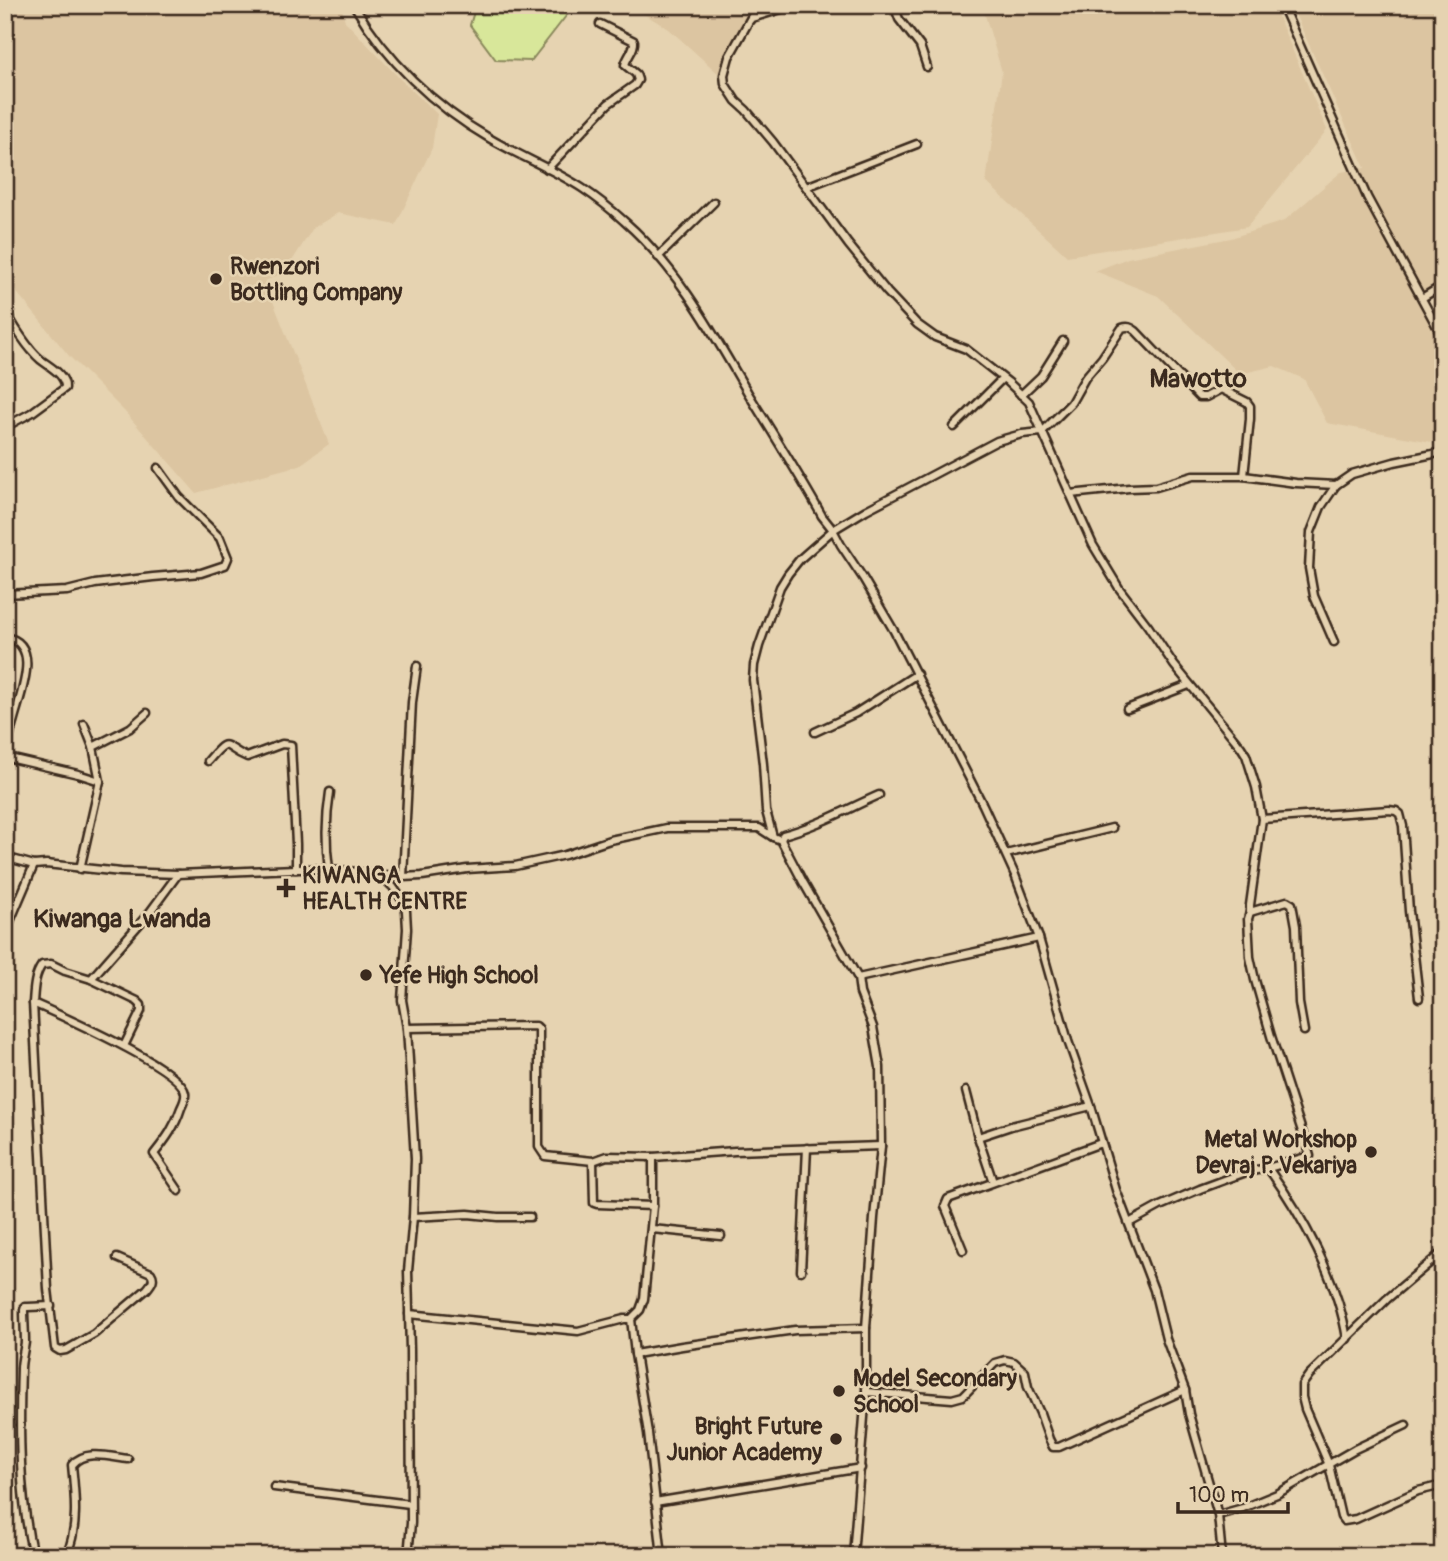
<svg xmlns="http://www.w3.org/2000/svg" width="1448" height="1561" viewBox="0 0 1448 1561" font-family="Pangolin,sans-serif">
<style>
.built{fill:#dcc5a1}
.green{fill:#d8e79a;stroke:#8a885c;stroke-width:2}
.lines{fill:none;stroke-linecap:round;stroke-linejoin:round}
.street-casing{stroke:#3b2a1e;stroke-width:11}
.street{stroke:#e6d3b1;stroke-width:6}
.poi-dot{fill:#3b2a1e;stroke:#e6d3b1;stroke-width:2.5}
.labels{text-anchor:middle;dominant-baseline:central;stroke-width:5;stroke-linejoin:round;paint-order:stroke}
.poi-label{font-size:23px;font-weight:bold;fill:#3b2a1e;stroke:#e6d3b1;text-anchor:start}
.quarter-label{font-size:26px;font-weight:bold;fill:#3b2a1e;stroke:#e6d3b1}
</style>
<rect width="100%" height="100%" fill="#e6d3b1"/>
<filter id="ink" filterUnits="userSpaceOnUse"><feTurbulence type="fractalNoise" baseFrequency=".0143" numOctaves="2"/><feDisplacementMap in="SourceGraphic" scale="14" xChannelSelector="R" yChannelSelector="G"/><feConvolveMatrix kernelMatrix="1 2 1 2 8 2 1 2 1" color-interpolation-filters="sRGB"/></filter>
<g filter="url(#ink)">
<!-- built -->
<g class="built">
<polygon points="24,5 341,5 345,21 401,80 437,114 432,148 396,225 338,213 313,228 285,272 265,281 329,444 300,465 196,493 125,412 70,357 5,278 5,14"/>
<polygon points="605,5 755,5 720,75 669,29 634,8"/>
<polygon points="982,5 1273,5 1327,130 1247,227 1067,256 986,182 1002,72"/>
<polygon points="1291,5 1443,5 1443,287 1426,298 1443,349 1443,444 1327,423 1304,379 1274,366 1240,374 1158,296 1095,271 1128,258 1231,238 1284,221 1341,172 1365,168"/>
</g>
<!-- green -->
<polygon class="green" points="476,5 573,5 573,7 531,61 496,60 470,25"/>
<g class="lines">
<defs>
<g id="street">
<path d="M354,5C386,60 434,106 489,138C519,156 553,169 582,188C597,198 611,209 624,221C677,267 713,333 748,393C773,434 799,474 822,516L833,530L841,545L863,578L894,631L983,805L1015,875L1039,938L1068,1041L1091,1106L1116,1190L1154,1290L1166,1339L1185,1390L1189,1414L1218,1515L1222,1556"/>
<polyline points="758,5 729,57 724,75 725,84 736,101 746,110 773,142 848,244 887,292 917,324 935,337 966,349 1008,382 1029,402 1093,545 1119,588 1148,626 1174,665 1241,747 1246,755 1256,787 1262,819 1250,905 1250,912 1248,919 1250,957 1255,980 1271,1036 1310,1156 1268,1168 1246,1172 1200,1189 1160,1206 1129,1223"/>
<polyline points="894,5 899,19 920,46 927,67"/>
<polyline points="1282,5 1367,197 1443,338"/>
<polyline points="750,20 752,18 794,5"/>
<path d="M547,169L608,104L635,85L638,80L636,74L625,65C627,56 635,50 634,41L600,24"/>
<polyline points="806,187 917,144"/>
<polyline points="658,257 714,202"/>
<polyline points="1422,298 1443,285"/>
<path d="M5,309C12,324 28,349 41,360C50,367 66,375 65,388L31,413L5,427"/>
<polyline points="1021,395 1041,376 1063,341"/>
<polyline points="954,427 1002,379"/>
<polyline points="1336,485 1352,474 1394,462 1443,452"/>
<polyline points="1070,494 1129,488 1156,487 1193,476 1244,476 1296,483 1336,485 1321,507 1311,532 1309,568 1314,596 1334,642"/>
<polyline points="5,594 67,591 95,584 153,577 201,573 225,565 228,558 220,538 179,497 158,468"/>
<path d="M5,637C43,643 20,695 14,719C10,731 8,744 6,757"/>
<polyline points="1127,709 1189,685"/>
<polyline points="815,732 856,713 917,674"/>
<polyline points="93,747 130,728 147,713"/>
<polyline points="5,757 78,774 100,781"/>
<path d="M208,761C230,735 222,747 247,757L282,744L291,745L296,844V869"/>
<polyline points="1262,819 1389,810 1396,811 1400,814 1403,826 1409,911 1419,998"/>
<path d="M773,837L766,811L763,764L753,680L754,665L759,646L780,587L788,574L800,559L833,530L866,510L997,441L1022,434L1042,432L1071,403L1085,378L1102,358L1122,328C1128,326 1131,327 1136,331L1199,397H1206L1221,389L1247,402L1250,406V419L1244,476"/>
<path d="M781,840L783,835C817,826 847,809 879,795"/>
<polyline points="1006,854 1112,828"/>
<polyline points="5,857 34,865 46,864 121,872 178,874 296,869 329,869 403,877 422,876 467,869 515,866 565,855 610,840 667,828 759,828 773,837 781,840 803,882 858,978 1039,938"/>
<polyline points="80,869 100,781 93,747 84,724"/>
<path d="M329,869C325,843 326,818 330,792"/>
<polyline points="380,875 393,887 403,901 406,911 407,929 402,1000 407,1028 415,1159 413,1217 408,1271 410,1351 411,1523 408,1556"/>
<polyline points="403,877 412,702 417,666"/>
<polyline points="1250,912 1287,901 1292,904 1296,926 1299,1003 1304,1031"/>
<polyline points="5,933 34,865"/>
<polyline points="91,979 150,912 178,874"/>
<path d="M33,1003C59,1015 182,1068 185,1093C186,1098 183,1104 181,1108C175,1127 166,1139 154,1154L179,1191"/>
<polyline points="407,1028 536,1026 539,1029 539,1147 545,1156 593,1161 607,1156 653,1157 735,1151 881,1146"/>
<polyline points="966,1091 978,1137 993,1182"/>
<polyline points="978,1137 1011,1126 1091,1106"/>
<polyline points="593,1161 594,1203 597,1204 653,1206"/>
<path d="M1268,1168C1303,1216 1338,1281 1347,1339"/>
<polyline points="413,1217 468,1214 498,1217 530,1217"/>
<polyline points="652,1229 721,1236"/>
<polyline points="963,1250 945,1206 948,1199 1101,1143"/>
<polyline points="1439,1255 1387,1299 1309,1375 1302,1385 1302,1397 1305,1409 1329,1465 1341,1517 1344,1521 1356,1519 1418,1491 1443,1485"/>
<path d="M117,1258L151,1273C155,1279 152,1283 147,1289L94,1334L66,1350L60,1351L55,1348L48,1289L33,1003C34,990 34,976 42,965L51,964L65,971L91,979L137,1001L141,1005V1011L124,1046"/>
<polyline points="801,1271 807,1148"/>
<polyline points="409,1314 578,1331 624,1319 631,1319 635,1354 648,1433 662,1556"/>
<polyline points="631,1319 640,1310 644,1299 653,1206 653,1157"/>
<polyline points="635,1354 682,1346 795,1330 866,1328"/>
<polyline points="866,1392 952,1399 963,1396 995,1363 1005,1360 1014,1362 1025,1372 1028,1387 1040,1413 1049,1439 1053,1447 1059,1447 1185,1390"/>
<polyline points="274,1487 410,1504"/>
<polyline points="655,1502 861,1468"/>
<polyline points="1218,1515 1243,1508 1277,1494 1355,1449 1406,1425"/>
<path d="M33,1556C19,1495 19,1431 21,1369C21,1360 24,1351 25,1342C25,1332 24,1321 24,1310L25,1307H28L51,1306"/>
<path d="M66,1556C79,1529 75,1494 72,1465C85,1449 110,1457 128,1459"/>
<polyline points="853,1556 866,1392 866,1328 874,1218 881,1146 880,1067 873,1027 860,993 858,978"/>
</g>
</defs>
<!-- street casing -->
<use href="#street" class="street-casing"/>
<!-- street -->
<use href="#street" class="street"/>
</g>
</g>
<!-- markers -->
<g class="poi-dot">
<circle cx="216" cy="279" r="7"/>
<path d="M282.5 877.5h7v7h7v7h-7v7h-7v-7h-7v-7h7z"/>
<circle cx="366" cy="975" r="7"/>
<circle cx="1371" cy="1152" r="7"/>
<circle cx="839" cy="1391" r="7"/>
<circle cx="836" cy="1439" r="7"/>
</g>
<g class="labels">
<!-- poi labels -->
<g class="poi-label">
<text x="230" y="266">Rwenzori<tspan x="230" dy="26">Bottling Company</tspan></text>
<text x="302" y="875">KIWANGA<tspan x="302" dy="26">HEALTH CENTRE</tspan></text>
<text x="380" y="975">Yefe High School</text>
<text x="1357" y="1139" text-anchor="end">Metal Workshop<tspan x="1357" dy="26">Devraj P. Vekariya</tspan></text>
<text x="853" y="1378">Model Secondary<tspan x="853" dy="26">School</tspan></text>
<text x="822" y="1426" text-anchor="end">Bright Future<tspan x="822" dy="26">Junior Academy</tspan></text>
</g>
<!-- quarter labels -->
<g class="quarter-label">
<text x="1198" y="379">Mawotto</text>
<text x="122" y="919">Kiwanga Lwanda</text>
</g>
</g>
<!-- margin -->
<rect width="1448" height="1561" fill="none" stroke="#e6d3b1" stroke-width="28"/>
<rect x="14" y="14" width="1420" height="1533" fill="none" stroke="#3b2a1e" stroke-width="2.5" filter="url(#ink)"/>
<!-- scale -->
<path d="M1178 1502v10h110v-10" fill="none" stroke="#3b2a1e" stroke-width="3.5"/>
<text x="1189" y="1502" font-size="21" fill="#3b2a1e" stroke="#e6d3b1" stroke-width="5" paint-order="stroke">100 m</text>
</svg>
